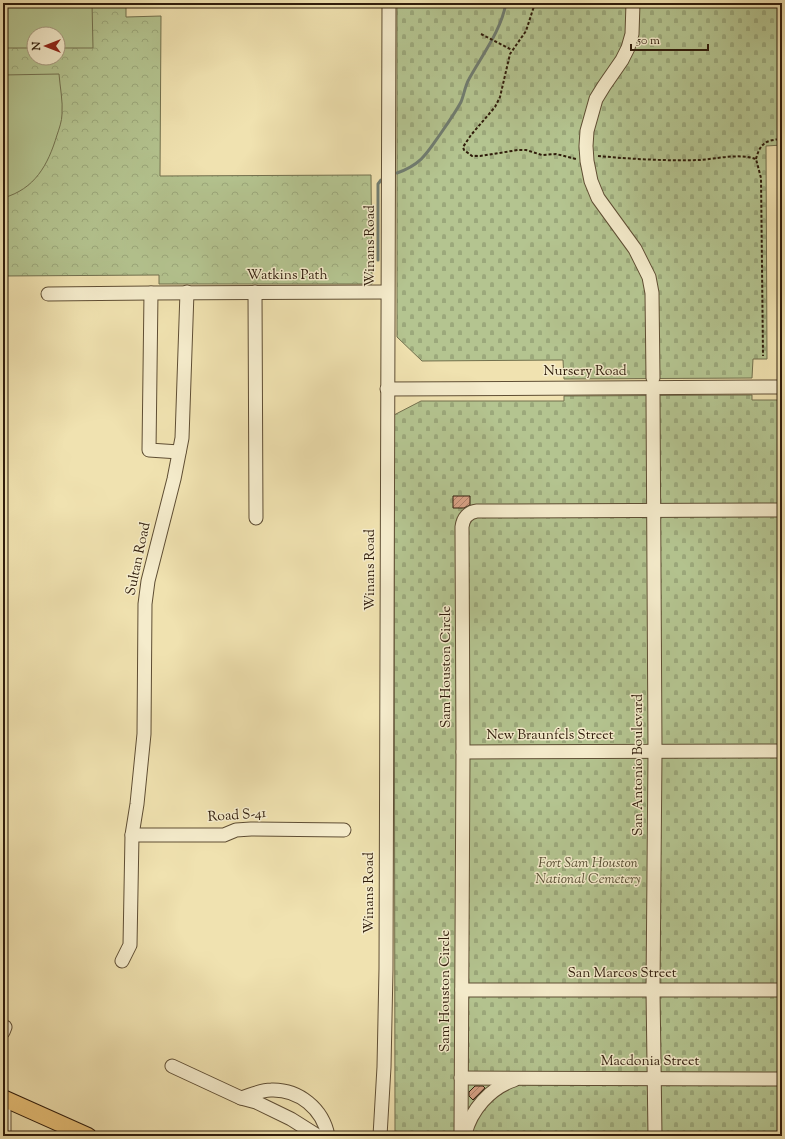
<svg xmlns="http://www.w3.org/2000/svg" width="785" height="1139" viewBox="0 0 785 1139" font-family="'Sorts Mill Goudy',serif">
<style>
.cemetery{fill:url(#cemetery-stones);stroke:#72704e}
.park{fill:url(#park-crowns);stroke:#72704e;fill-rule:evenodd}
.pitch{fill:#b4c490;stroke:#72704e}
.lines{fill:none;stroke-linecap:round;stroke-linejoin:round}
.stream{stroke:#707c70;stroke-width:3}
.building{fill:url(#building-hatch);stroke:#2f1c0b}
.minor-casing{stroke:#5f4e34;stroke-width:15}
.major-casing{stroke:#2f1c0b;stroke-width:18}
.path{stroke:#2f1c0b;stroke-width:2;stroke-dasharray:3 2;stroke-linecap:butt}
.minor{stroke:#f5eccc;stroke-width:13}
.major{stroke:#e8c178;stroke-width:16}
.labels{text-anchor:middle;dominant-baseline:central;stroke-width:3;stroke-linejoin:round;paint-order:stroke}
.street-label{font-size:14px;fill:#2f1c0b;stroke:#f5eccc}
.park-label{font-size:14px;font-style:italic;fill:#574e33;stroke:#f5eccc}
</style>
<defs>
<pattern id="cemetery-stones" width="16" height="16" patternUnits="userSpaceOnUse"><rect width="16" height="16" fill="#b4c490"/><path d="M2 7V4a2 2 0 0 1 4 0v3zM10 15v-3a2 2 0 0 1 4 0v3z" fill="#9ba87b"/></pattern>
<pattern id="park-crowns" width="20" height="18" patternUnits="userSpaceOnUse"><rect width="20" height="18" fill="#b4c490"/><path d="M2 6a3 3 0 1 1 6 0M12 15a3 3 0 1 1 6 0" fill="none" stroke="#9ba87b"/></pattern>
<pattern id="building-hatch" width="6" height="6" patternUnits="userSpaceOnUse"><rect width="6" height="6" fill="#d8a286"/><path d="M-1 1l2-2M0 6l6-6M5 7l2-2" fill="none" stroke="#b0836c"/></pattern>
</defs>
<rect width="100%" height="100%" fill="#f0e2b0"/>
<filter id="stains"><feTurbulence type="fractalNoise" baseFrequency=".005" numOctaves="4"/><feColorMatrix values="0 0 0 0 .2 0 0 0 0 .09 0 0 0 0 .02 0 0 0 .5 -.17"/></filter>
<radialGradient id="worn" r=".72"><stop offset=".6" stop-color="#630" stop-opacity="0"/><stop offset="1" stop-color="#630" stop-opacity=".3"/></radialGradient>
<!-- cemetery -->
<g class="cemetery">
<polygon points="397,3 782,3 782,145 766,146 767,359 753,359 752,378 564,379 563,360 422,361 397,337"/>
<polygon points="752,395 752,400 782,400 782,1136 395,1136 394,415 421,401 564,401 564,396"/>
</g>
<!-- park -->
<path class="park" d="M3,3H126V17L161,16L160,176L371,175L372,284H159V275L3,276ZM34,34H58V58H34Z"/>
<!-- pitch -->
<g class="pitch">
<polygon points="3,3 92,3 93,48 58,48 58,34 34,34 34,48 3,48"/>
<path d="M59,74C60,87 63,101 62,114C62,121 59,129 57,135C48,165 35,189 3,198V75Z"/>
</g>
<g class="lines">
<!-- stream -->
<g class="stream">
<path d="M397,173C422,164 427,153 441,133C448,123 455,113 461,102C464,95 465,86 469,79C482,55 501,31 506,3"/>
<polyline points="378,260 378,184 381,180"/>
</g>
</g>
<!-- building -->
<g class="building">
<polygon points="453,496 470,496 470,505 464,508 453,508"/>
<polygon points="475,1086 483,1086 485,1088 473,1100 469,1096 469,1092"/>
</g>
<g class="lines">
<defs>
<g id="minor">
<polyline points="633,3 632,34 628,48 622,60 604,86 596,99 587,131 586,146 587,161 591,181 598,198 635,249 649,277 652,293 653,378"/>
<polyline points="255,292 256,518"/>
<polyline points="48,294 151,293"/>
<polyline points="387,389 782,387"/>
<polyline points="653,395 655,751 653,990 655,1136"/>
<polyline points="179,452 149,450 151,293 387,292"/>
<polyline points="463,752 782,751"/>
<polyline points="132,835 224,835 236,830 251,829 344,830"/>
<polyline points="122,961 130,945 132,835 137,804 144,734 145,604 148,581 174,479 182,438 187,292"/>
<polyline points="462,990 782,990"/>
<polyline points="3,1032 5,1027"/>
<polyline points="172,1066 241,1098 256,1102 291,1119 318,1136"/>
<polyline points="461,1078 782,1079"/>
<path d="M241,1098C251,1095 261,1090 271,1090C299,1089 323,1109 328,1136"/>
<polyline points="4,1099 4,1136"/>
<path d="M465,1134C471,1110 490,1088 514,1080"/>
<polyline points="380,1136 384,1067 386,969 389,3"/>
<path d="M461,1136L463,752L462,527C463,518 468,512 477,511L782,510"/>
</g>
<polyline id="major" points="3,1098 88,1136"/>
</defs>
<!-- minor casing -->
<use href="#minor" class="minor-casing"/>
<!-- major casing -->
<use href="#major" class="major-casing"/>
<!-- path -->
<g class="path">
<polyline points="535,3 526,31 510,54 500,97 495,107 471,135 463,147 464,150 472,156 480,156 518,150 526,150 542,155 556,154 576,159"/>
<polyline points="481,34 512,50"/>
<path d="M598,156C631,159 665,161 699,160C717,159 738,153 756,159L761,178L763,356"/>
<path d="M756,159C760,143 766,140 782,139"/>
</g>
<!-- minor -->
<use href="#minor" class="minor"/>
<!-- major -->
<use href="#major" class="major"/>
</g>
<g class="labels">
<!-- street labels -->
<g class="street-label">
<text transform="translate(371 246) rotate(-90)">Winans Road</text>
<text x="287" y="276">Watkins Path</text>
<text x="585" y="372">Nursery Road</text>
<text transform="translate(139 559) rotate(-78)">Sultan Road</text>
<text transform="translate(371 570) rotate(-90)">Winans Road</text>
<text transform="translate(447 667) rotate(-90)">Sam Houston Circle</text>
<text x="550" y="736">New Braunfels Street</text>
<text transform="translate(639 765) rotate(-90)">San Antonio Boulevard</text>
<text transform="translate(237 816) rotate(-4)">Road S-41</text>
<text transform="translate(370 893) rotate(-90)">Winans Road</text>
<text x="622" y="974">San Marcos Street</text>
<text transform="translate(446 991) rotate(-90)">Sam Houston Circle</text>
<text x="650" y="1062">Macdonia Street</text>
</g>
<!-- park labels -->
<g class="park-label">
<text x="588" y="864">Fort Sam Houston<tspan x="588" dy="16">National Cemetery</tspan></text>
</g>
</g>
<!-- margin -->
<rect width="785" height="1139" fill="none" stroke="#f0e2b0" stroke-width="16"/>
<rect x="4" y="4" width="777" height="1131" fill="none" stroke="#2f1c0b" stroke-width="2"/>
<rect x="8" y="8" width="769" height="1123" fill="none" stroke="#2f1c0b"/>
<!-- north arrow -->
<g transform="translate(46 46) rotate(270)"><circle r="19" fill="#f5eccc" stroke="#a6997f"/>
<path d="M0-3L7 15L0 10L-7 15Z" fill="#8f2418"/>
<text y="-6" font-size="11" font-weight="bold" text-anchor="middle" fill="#2f1c0b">N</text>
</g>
<!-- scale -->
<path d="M631 44v6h77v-6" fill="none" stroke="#2f1c0b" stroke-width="2"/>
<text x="637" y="44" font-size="12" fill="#2f1c0b" stroke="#f5eccc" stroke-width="3" paint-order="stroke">50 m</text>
<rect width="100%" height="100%" filter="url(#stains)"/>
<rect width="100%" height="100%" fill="url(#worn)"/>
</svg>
